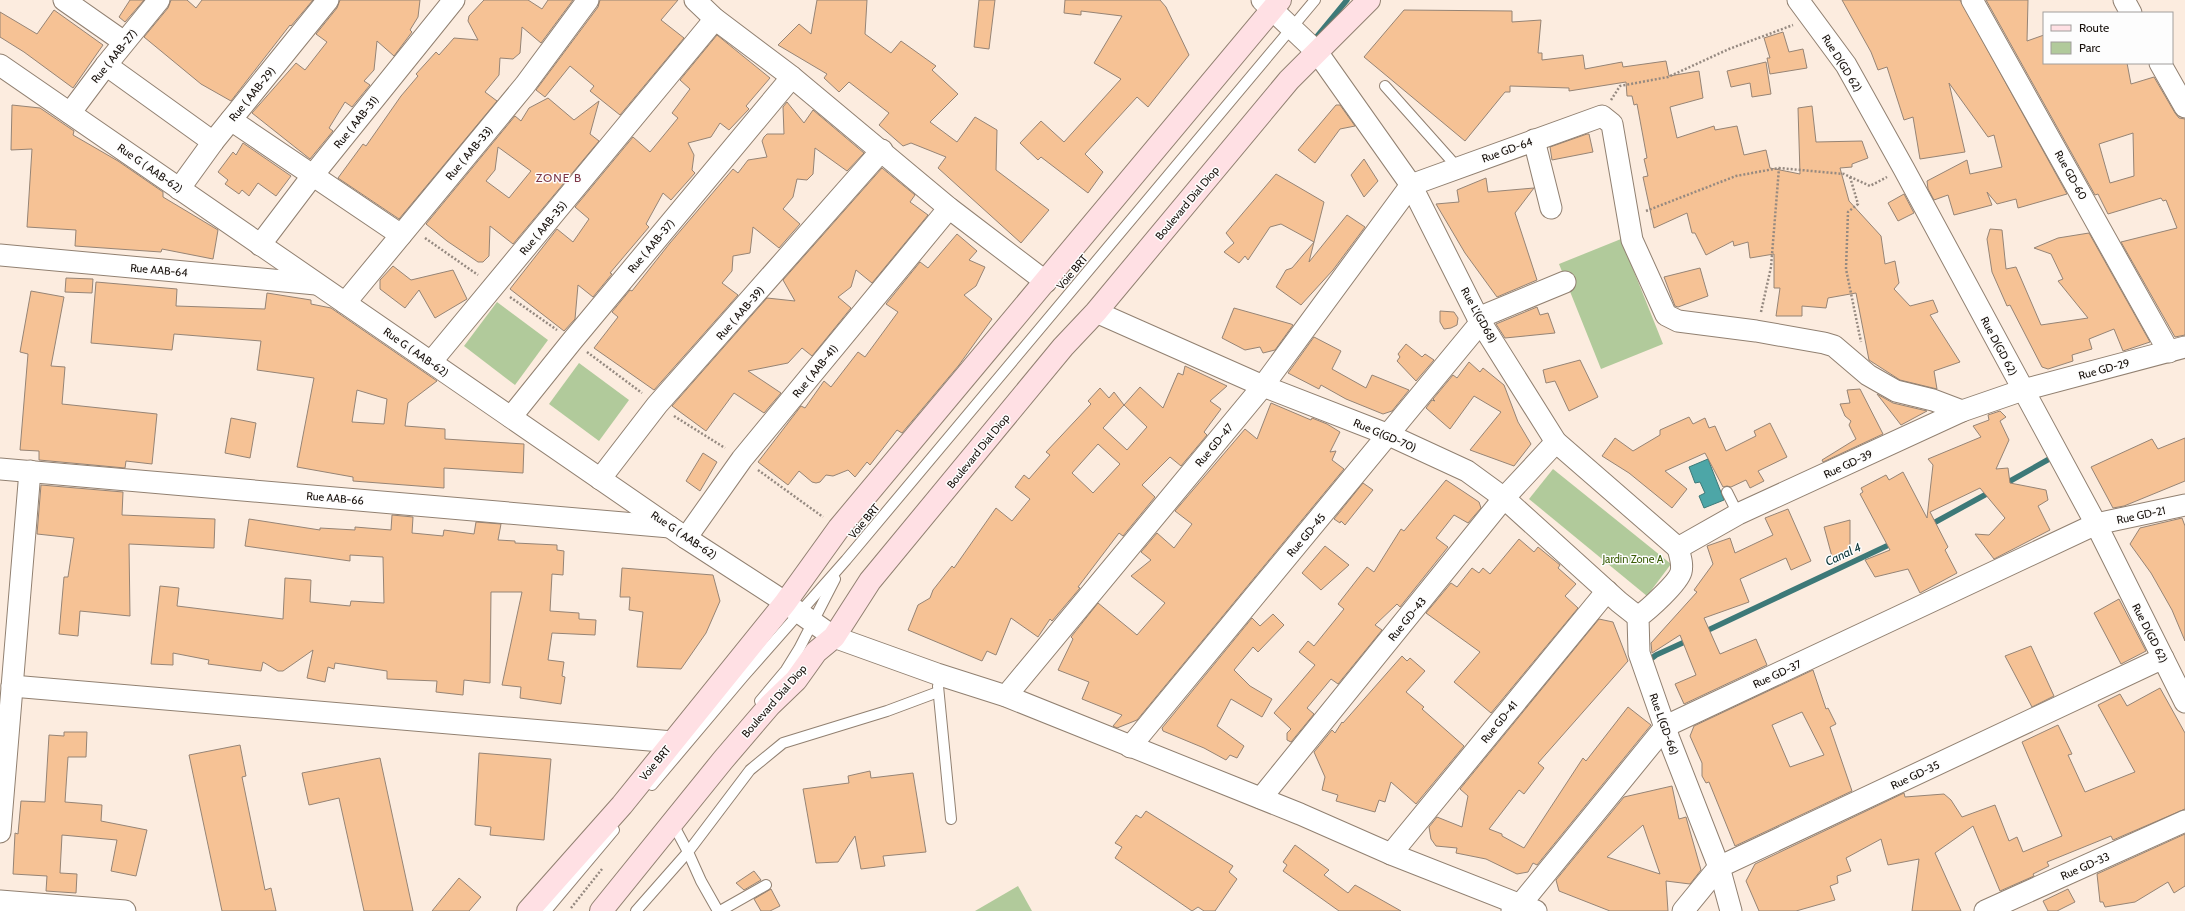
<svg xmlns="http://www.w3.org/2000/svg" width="2185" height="911" viewBox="0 0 2185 911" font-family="Cabin,sans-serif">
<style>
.green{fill:#b1ca9b}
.water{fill:#4da6a7;stroke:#3d7978}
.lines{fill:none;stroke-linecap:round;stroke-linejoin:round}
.stream{stroke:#3d7978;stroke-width:5.5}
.building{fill:#f6c295;stroke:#968475;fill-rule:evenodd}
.lane-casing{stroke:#918071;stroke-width:12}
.street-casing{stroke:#918071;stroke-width:23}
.secondary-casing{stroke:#918071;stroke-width:24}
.path{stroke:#958980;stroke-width:2.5;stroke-dasharray:2 2;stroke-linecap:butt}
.lane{stroke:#fff;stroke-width:10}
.street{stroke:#fff;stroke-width:21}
.secondary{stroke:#ffe0e4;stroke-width:22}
.labels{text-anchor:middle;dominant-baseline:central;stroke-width:3;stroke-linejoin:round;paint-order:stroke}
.street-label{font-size:11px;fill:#17100b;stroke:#fdfdfd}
.park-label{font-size:11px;fill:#3a5d06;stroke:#fdfdfd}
.neighbourhood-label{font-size:12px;letter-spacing:1px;fill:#7d3646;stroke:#fdfdfd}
.water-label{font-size:12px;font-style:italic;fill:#073334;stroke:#fdfdfd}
</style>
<rect width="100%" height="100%" fill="#fcecdf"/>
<!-- green -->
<g class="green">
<polygon points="1621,239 1663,344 1601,369 1559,264"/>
<polygon points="497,302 548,340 515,385 464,346"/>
<polygon points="579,363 629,400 599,441 549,404"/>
<polygon points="1553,469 1671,564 1647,596 1529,499"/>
<polygon points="1018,886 1032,911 975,911"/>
</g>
<!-- water -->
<polygon class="water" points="1708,459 1724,500 1704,508 1699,496 1705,493 1700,482 1695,483 1689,467"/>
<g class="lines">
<!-- stream -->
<g class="stream">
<polyline points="1314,40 1347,0"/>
<polyline points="2003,485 2051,458 2054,462"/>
<polyline points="1930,525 1992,491"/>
<polyline points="1704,632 1893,543"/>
<polyline points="1647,662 1656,655 1689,640"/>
</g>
</g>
<!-- building -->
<g class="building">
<polygon points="130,0 144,0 125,22 119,17"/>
<polygon points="171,0 187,0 196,8 202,0 313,0 291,26 290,25 231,101 201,84 144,37 168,8"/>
<polygon points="340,0 420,0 418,17 410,30 412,32 394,56 377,41 374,70 364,81 370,85 352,107 345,102 329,128 333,131 310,159 252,113 296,63 305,70 327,42 316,34 337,8"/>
<polygon points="484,0 528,0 542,9 548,0 573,0 541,43 522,27 520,53 513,59 500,58 499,75 485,92 497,101 399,219 338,178 363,144 366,146 401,96 418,76 416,74 436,52 439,55 454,38 478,40 468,21 469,16"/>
<polygon points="600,0 678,0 661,20 684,38 620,115 590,91 594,86 570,66 545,97 536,90 598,7"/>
<polygon points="817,0 867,0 865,34 891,53 901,41 936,66 932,70 958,94 930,122 957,142 975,117 997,130 996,170 1049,210 1021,243 938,168 946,157 911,143 903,146 879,125 889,113 849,82 839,92 824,78 827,74 778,45 799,24 811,34"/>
<polygon points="979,0 995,0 989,49 974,47"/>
<polygon points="1065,0 1160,0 1166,7 1189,55 1148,107 1137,97 1085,154 1103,172 1088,193 1041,157 1038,160 1020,143 1041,121 1064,142 1121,79 1094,63 1122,16 1081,11 1081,15 1064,13"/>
<polygon points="1842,0 1960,0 2067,194 2018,208 2016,199 1997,204 1987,192 1992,205 1954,215 1948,195 1934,200 1928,189 1927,181 1967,160 1970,174 2002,167 1994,135 1988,137 1949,83 1965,152 1920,159 1913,117 1904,120 1887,67 1878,70 1871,52"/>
<path d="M1986,0H2028L2027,41L2044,35V63H2127L2131,84L2154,77L2175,113L2179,118L2185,119V335L2175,337L2121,242L2177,228L2166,200L2163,201L2161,198L2108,214L2098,194L2095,195ZM2133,133L2134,176L2110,183L2099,144Z"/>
<polygon points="54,10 103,45 73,88 24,52 0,37 0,12 37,34"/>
<polygon points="1404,10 1512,11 1512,22 1541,20 1538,53 1542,53 1542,60 1583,55 1585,69 1622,62 1623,67 1666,61 1669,76 1699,71 1703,98 1670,107 1677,138 1714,126 1715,130 1737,126 1744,155 1766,150 1770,168 1800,174 1798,108 1812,106 1816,142 1862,141 1868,158 1852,164 1852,167 1840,168 1849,201 1881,236 1885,264 1895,261 1899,283 1894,289 1910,306 1933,300 1938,312 1930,315 1960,362 1934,371 1937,389 1900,380 1869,360 1856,293 1828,298 1826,308 1802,306 1802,316 1776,316 1780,288 1774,288 1774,254 1750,258 1748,242 1734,246 1733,241 1706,255 1695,233 1692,233 1687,213 1654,228 1643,177 1648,176 1644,159 1647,158 1637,104 1634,105 1632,96 1627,96 1626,82 1569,91 1569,88 1510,86 1510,92 1505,92 1465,141 1364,57"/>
<polygon points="1783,32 1789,52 1803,49 1807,68 1770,74 1767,58 1770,58 1764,38"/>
<polygon points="717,35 770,78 746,106 749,109 729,130 720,123 711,137 688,143 694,155 692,170 695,173 671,200 663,193 646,224 649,227 610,273 612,274 593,297 578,285 575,319 564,331 510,289 557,229 573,242 589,219 575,207 633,137 650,152 678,118 672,113 690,89 680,80"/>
<polygon points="1766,62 1771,94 1752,97 1750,83 1731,87 1727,71"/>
<path d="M548,98L574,120L599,101L590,134L599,141L513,244L490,226L489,256L483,262H478L447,241L426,224L515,116L521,121L529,108ZM498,147L531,171L509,198L486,181L495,170Z"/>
<polygon points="787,102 804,123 813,110 864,153 847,171 815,148 813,174 807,180 797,179 793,197 783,209 800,224 779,248 753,227 750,253 733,256 732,271 722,283 738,295 654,390 594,348 618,317 612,312 630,290 632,291 670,243 733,169 738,173 748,160 767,157 762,141 764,137 767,134 784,134 783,107"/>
<polygon points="12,105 40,108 74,131 73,135 118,161 163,192 163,197 218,230 213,259 162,249 161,252 75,246 76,230 27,227 32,149 11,150"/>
<polygon points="1336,105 1340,105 1355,126 1340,129 1315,163 1298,150"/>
<polygon points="1587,134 1589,134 1593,152 1552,160 1550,147"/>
<polygon points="243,143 291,176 276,196 258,183 249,196 242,190 239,194 225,184 228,180 218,172 233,152 236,155"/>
<polygon points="1364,159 1378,181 1364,197 1351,175"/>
<polygon points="882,168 915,195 910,202 928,215 872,283 856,270 851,287 838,297 851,308 812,356 802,348 788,363 748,371 781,393 764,413 734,393 706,431 672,406 767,298 795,301 783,280"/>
<polygon points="1276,174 1324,202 1309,262 1347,215 1365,227 1333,270 1301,305 1276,287 1286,270 1292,268 1314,242 1281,224 1270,227 1248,260 1245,256 1239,263 1224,252 1234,243 1226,233"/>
<polygon points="1486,178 1488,192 1534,188 1515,213 1537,280 1497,297 1465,253 1436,204 1459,202 1457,190"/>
<polygon points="1904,194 1914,213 1898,221 1888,203"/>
<polygon points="1990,229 2002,230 2006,269 2016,267 2041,325 2088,318 2058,281 2063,279 2051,254 2034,248 2058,238 2089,233 2150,342 2123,351 2114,329 2089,339 2092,349 2072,355 2073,361 2048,369 2042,367 2010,305 2007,306 1992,272 1987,239"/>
<polygon points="957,234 977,251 969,260 985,267 976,286 964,295 992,319 959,365 902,433 897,430 870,465 867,462 855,477 848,470 833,476 826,475 820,482 816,483 812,482 799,471 788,485 758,462 801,406 805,408 824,381 831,387 858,352 865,357 898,312 886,304 920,262 928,268"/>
<polygon points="393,266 411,280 453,270 467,299 435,318 419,290 405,308 380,289 380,280"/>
<polygon points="1700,268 1708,296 1678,307 1675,306 1664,277"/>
<polygon points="66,278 93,279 92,293 65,292"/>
<path d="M96,282L177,289L176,306L265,309L267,293L311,300V304L331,308L437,381L408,403L405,426L445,429V439L524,444L523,473L444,468V488L353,481V477L297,467L314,378L257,370L261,341L174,334L172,350L91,343ZM357,390L387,399L384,424L352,422Z"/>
<polygon points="31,291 64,297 51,366 65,367 62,404 157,414 152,464 126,461 125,468 39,460 39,451 20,450 28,354 20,352"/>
<polygon points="1537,307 1540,315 1548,313 1555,333 1505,338 1496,324"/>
<polygon points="1234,308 1291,324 1293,325 1275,350 1263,353 1260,347 1245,350 1222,338"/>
<polygon points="1440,311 1454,312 1458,318 1457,325 1451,328 1444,329 1440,322"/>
<polygon points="1314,337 1341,351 1332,369 1366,388 1372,375 1409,390 1392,411 1383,414 1346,399 1321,385 1319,389 1288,373"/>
<polygon points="1406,344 1422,357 1425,354 1434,360 1416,381 1397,361 1400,357 1398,354"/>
<polygon points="1580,360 1598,397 1569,411 1555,381 1546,383 1543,370"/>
<polygon points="1469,362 1480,372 1483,368 1504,385 1518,422 1531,444 1514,466 1470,450 1501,412 1474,396 1450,429 1426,408 1432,400 1435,401 1433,399 1453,375 1457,378"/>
<path d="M1185,366L1227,386L1210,401L1221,409L1204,432L1207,435L1181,466L1170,457L1142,485L1155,497L1123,536L1119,533L1078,587L1080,588L1052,621L1050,619L1038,637L1011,618L996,655L987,651L982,661L908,630L918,605L930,598L933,590L952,566L954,568L996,508L1012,521L1030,499L1015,487L1024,475L1029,479L1050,455L1046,452L1091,404L1088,401L1100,388L1109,398L1114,392L1124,405L1140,387L1163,408L1178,373L1183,375ZM1124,405L1147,427L1127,450L1103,428ZM1098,444L1120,464L1093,493L1072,473Z"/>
<polygon points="1860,389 1883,434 1823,462 1822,460 1856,439 1849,425 1851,421 1845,416 1840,404 1850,403 1847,390"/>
<polygon points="1877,394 1893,403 1927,411 1901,425"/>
<polygon points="1271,403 1311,420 1312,418 1327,424 1340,432 1330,452 1336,451 1332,460 1344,469 1137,720 1117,728 1113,726 1122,715 1082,699 1089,682 1058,670 1073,639 1071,637 1098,603 1137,635 1165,603 1131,576 1151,560 1141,552 1157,533 1174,548 1192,524 1175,511 1245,429 1257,439"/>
<polygon points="2000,411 2006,417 2000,421 2009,440 1996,469 2008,468 2010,483 2046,490 2048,500 2038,506 2050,530 1994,559 1975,534 1989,535 2005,518 1980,488 1930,512 1948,547 1945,550 1957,573 1920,593 1908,569 1875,577 1865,560 1890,550 1860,494 1863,492 1861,488 1886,475 1889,480 1903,472 1927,518 1933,465 1928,459 1981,437 1973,426 1989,420 1988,415"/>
<polygon points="1689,417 1693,424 1705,418 1709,428 1715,426 1726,451 1756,436 1754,431 1770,423 1787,457 1758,471 1764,481 1750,488 1746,480 1731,487 1727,486 1723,487 1705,453 1665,471 1687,489 1672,508 1629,473 1602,456 1615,438 1633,451 1660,435 1660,430"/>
<polygon points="231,418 256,423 250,458 225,453"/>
<polygon points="2185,438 2185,481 2124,506 2113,508 2091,467 2152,439 2158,449"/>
<polygon points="703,453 717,462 700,491 686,481"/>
<polygon points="1446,480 1479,502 1481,508 1468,523 1454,515 1436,538 1448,547 1400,607 1397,604 1375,625 1382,630 1338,684 1331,679 1307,708 1314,714 1291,742 1287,740 1287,733 1291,729 1274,713 1315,665 1299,652 1308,641 1314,646 1344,609 1338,604 1367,567 1374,572 1401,529 1404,531"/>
<polygon points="1363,483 1373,490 1345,525 1341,521 1340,523 1334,519"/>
<polygon points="41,485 123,492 122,515 215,519 214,548 129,544 130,616 80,611 78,636 59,634 64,577 68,577 74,538 37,534"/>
<polygon points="1788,509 1811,561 1791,570 1786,558 1740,579 1749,602 1704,618 1720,654 1756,639 1767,665 1684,704 1675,684 1696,675 1680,635 1652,653 1651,643 1697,592 1694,590 1713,564 1707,546 1730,538 1735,553 1773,535 1765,518"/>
<polygon points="392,515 413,517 412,533 443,536 444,530 474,534 476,522 501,524 498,540 515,541 515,543 557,545 557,550 564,551 563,575 552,574 550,611 579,613 579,619 596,620 595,635 552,633 548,660 564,662 562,676 565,677 561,704 520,698 521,687 502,685 522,592 491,592 490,683 464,680 463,695 436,692 437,681 387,679 387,671 335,663 334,669 328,667 325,682 307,678 313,650 283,671 278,671 263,662 261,671 208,664 209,660 173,653 173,665 151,664 160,586 179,588 177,606 283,619 285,578 311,580 310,602 350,606 351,601 384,603 383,557 350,555 350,561 245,546 249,519 320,530 320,528 355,530 355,527 391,530"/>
<polygon points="2182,518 2185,526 2185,641 2172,610 2151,573 2130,544 2140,528"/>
<polygon points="1850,520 1850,546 1853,554 1834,564 1824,527"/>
<polygon points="1519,539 1534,552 1538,547 1560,565 1558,568 1576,584 1565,596 1578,608 1491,713 1454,682 1480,652 1426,613 1451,583 1457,587 1472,568 1479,573 1483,568 1490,574"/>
<polygon points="1325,546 1349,565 1321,590 1302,573"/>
<polygon points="622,568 713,575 720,601 706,633 681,669 637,667 643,612 629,610 630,597 620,597"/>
<polygon points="2119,599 2146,651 2121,664 2094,613"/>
<polygon points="1273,614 1284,625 1258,652 1253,647 1234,670 1250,686 1272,699 1262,717 1231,699 1217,726 1244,746 1237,758 1230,755 1226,760 1204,748 1163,731 1162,728 1252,618 1260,626"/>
<polygon points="1599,619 1613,622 1628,661 1538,763 1544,768 1524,794 1519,790 1489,829 1502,834 1502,836 1524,848 1583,758 1586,761 1628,707 1651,725 1537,865 1533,863 1528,872 1517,874 1486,859 1456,853 1457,848 1436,846 1431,839 1429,827 1437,817 1462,827 1468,796 1460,789"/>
<polygon points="2031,646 2054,696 2032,707 2005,656"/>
<polygon points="1402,656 1407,661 1410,658 1425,671 1406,692 1424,707 1422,709 1464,746 1416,804 1391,782 1385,802 1379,800 1375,812 1336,801 1338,795 1322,790 1325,777 1314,752 1332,730 1335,733 1342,722 1343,723"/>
<path d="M1813,670L1826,709L1828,708L1836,724L1830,727L1852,791L1735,846L1709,782L1706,783L1702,776V763L1690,736L1694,726ZM1802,712L1824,755L1790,767L1772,725Z"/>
<polygon points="2160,688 2185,733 2185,809 2113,840 2111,836 2047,862 2049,866 2033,874 2034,876 2000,891 1973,826 1935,853 1961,911 1912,911 1919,859 1888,865 1881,839 1846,858 1851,871 1837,876 1838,883 1830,886 1835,900 1796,911 1759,911 1746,881 1755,864 1904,793 1905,797 1944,794 1951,800 1962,817 1995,805 2009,841 2017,837 2023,852 2062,836 2022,742 2058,725 2072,754 2068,755 2085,792 2135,772 2098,705 2120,694 2127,706"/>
<polygon points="64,732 87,732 86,757 68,757 65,802 102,805 101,821 147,830 136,876 111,871 117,840 62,835 60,873 77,874 76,893 46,891 47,876 13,874 15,833 18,834 21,801 45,802 49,735 64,736"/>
<polygon points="240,745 246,776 242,777 265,890 271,888 276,911 222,911 189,755"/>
<polygon points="479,753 551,759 544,840 490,835 491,827 475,825"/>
<polygon points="380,758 394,823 413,911 364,911 339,798 309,805 302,773"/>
<polygon points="870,771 871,778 913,773 926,852 883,856 885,866 861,869 855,836 838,862 816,863 803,789 849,783 848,776"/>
<path d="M1672,786L1679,819L1686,817L1701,870L1690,884L1666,881L1668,911H1610L1559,891L1556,880L1624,797ZM1643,825L1660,874L1607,857Z"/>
<polygon points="1146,811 1233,866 1229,872 1237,879 1215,911 1204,911 1198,907 1192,911 1115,858 1122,847 1115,843 1136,815 1141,818"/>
<polygon points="2185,834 2185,886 2174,893 2168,882 2135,902 2105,907 2103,902 2100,902 2097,874"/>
<polygon points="1295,845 1329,870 1324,875 1348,893 1355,885 1401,911 1339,911 1283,871 1287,865 1283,862"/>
<polygon points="754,871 761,880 744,890 736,883"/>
<polygon points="459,878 481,897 469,911 432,911"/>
<polygon points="771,889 780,906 770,911 761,911 754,899"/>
<polygon points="2068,889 2075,902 2057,911 2048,911 2043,901"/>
</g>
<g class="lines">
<defs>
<g id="lane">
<polyline points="1385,86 1458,168"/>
<polyline points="1727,492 1738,514"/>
<polyline points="938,686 951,819"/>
<polyline points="760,701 786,670 799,649 835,579"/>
<polyline points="652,785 743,677 846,560 1315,0"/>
<polyline points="546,911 614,830"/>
<polyline points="636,911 688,852 673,824"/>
<polyline points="718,911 701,881 688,852 750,770 783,743 887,711 938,692"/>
<polyline points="720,911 766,885"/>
</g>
<g id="street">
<polyline points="64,0 124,42"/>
<polyline points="695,0 715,19 792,77 949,208 1046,282"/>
<polyline points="1262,0 1317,52 1411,185 1478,318 1556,442 1678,548"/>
<polyline points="1798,0 1846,65 1904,169 2096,524 2185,702"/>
<polyline points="1972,0 2169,352"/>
<polyline points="2124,0 2131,13"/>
<polyline points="2160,63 2185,107"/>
<polyline points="0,65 686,538 774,595 834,637 937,674 1006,696 1300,814 1391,854 1536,911"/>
<polyline points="106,65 213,142"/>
<polyline points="70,113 106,65 159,0"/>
<polyline points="231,120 401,235"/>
<polyline points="1534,140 1551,208"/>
<polyline points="179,189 213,142 328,0"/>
<polyline points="260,245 313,175 454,0"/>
<polyline points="0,255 316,284"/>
<polyline points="345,303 525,85 588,0"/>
<polyline points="1096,312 1263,386 1389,435 1467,471 1504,498 1619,602 1638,617"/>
<polyline points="1478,318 1565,282"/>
<polyline points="431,362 715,19"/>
<polyline points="511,417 572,341 792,77"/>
<polyline points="0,469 670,527"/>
<polyline points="600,479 657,405 882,150"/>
<polyline points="686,538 742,459 949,208"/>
<polyline points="1678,548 1738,514 1962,411 2023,390 2185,347"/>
<path d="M1678,548C1680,556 1683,564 1681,572C1678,583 1648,610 1638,617L1639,653L1669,739L1719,867L1731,911"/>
<polyline points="12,686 673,742"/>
<polyline points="1006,696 1263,386 1411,185 1602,116 1612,124 1632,240 1666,315 1678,321 1756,331 1824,343 1834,346 1868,375 1896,391 1933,400 1962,411"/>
<polyline points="1130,747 1481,322"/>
<polyline points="1261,798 1504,498 1556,442"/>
<polyline points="0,832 30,471"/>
<polyline points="1391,854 1607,591"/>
<polyline points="0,901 125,911"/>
<polyline points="1512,911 1520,905 1666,726 2096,524 2185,505"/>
<polyline points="1683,911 1719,867 2163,658"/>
<polyline points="1985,911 2185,821"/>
</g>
<g id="secondary">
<polyline points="528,911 622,805 785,603 839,528 1280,0"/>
<polyline points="601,911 723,760 770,705 796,680 816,652 834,637 870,581 1063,347 1096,312 1289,80 1369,0"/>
</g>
</defs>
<!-- lane casing -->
<use href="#lane" class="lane-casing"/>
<!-- street casing -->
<use href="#street" class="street-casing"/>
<!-- secondary casing -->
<use href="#secondary" class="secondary-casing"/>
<!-- path -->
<g class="path">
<polyline points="1611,100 1620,86 1668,77 1729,49 1793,25"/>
<polyline points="1850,177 1858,204 1848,212 1846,269 1861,342"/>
<polyline points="1646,211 1736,176 1779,168 1844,174 1870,186 1887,177"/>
<polyline points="425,238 478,275"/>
<polyline points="510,297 557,330"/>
<polyline points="1761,312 1771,267 1779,168"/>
<polyline points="587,352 642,393"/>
<polyline points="674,416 725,448"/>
<polyline points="758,470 823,517"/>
<polyline points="571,908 602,869"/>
</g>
<!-- lane -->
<use href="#lane" class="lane"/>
<!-- street -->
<use href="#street" class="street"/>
<!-- secondary -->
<use href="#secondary" class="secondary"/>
</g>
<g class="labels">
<!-- street labels -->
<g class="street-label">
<text transform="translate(114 56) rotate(-51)">Rue ( AAB-27)</text>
<text transform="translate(1842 63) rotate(58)">Rue D(GD 62)</text>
<text transform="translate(252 94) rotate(-51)">Rue ( AAB-29)</text>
<text transform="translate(356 122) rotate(-51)">Rue ( AAB-31)</text>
<text transform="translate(1507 150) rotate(-20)">Rue GD-64</text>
<text transform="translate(469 153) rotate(-50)">Rue ( AAB-33)</text>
<text transform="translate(150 168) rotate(35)">Rue G ( AAB-62)</text>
<text transform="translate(2071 175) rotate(61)">Rue GD-60</text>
<text transform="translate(1187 203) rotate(-50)">Boulevard Dial Diop</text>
<text transform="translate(543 228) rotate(-50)">Rue ( AAB-35)</text>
<text transform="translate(651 246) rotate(-50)">Rue ( AAB-37)</text>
<text transform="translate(159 270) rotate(5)">Rue AAB-64</text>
<text transform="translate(1072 272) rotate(-50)">Voie BRT</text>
<text transform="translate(740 313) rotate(-49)">Rue ( AAB-39)</text>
<text transform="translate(1479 315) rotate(61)">Rue L'(GD68)</text>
<text transform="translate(1999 346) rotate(62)">Rue D(GD 62)</text>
<text transform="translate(416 352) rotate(35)">Rue G ( AAB-62)</text>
<text transform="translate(2104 369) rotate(-15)">Rue GD-29</text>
<text transform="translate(815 371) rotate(-51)">Rue ( AAB-41)</text>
<text transform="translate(1385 435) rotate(23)">Rue G(GD-70)</text>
<text transform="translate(1214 445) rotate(-50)">Rue GD-47</text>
<text transform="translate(978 451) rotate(-51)">Boulevard Dial Diop</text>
<text transform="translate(1848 464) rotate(-25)">Rue GD-39</text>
<text transform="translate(335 498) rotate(5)">Rue AAB-66</text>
<text transform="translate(2141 515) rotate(-12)">Rue GD-21</text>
<text transform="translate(864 521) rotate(-50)">Voie BRT</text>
<text transform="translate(684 535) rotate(34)">Rue G ( AAB-62)</text>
<text transform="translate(1306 535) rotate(-50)">Rue GD-45</text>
<text transform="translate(1407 619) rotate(-51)">Rue GD-43</text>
<text transform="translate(2150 633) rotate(63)">Rue D(GD 62)</text>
<text transform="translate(1777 674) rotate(-25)">Rue GD-37</text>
<text transform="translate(774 701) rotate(-49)">Boulevard Dial Diop</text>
<text transform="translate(1499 722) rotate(-51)">Rue GD-41</text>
<text transform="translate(1664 724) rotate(70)">Rue L(GD-66)</text>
<text transform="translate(655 763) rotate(-50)">Voie BRT</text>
<text transform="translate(1915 775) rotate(-25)">Rue GD-35</text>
<text transform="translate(2085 866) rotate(-24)">Rue GD-33</text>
</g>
<!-- park labels -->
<g class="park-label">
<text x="1633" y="559">Jardin Zone A</text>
</g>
<!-- neighbourhood labels -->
<g class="neighbourhood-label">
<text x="559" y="177">ZONE B</text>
</g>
<!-- water labels -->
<g class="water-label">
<text transform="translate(1843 554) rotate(-25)">Canal 4</text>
</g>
</g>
<!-- legend -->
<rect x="2043" y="12" width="130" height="52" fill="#fdfdfd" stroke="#a19e9c"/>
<rect x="2051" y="25" width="20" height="6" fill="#ffe0e4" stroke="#a19e9c"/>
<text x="2079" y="32" font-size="12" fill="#17100b">Route</text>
<rect x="2051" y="42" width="20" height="12" fill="#b1ca9b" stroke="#a19e9c"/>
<text x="2079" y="52" font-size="12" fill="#17100b">Parc</text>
</svg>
